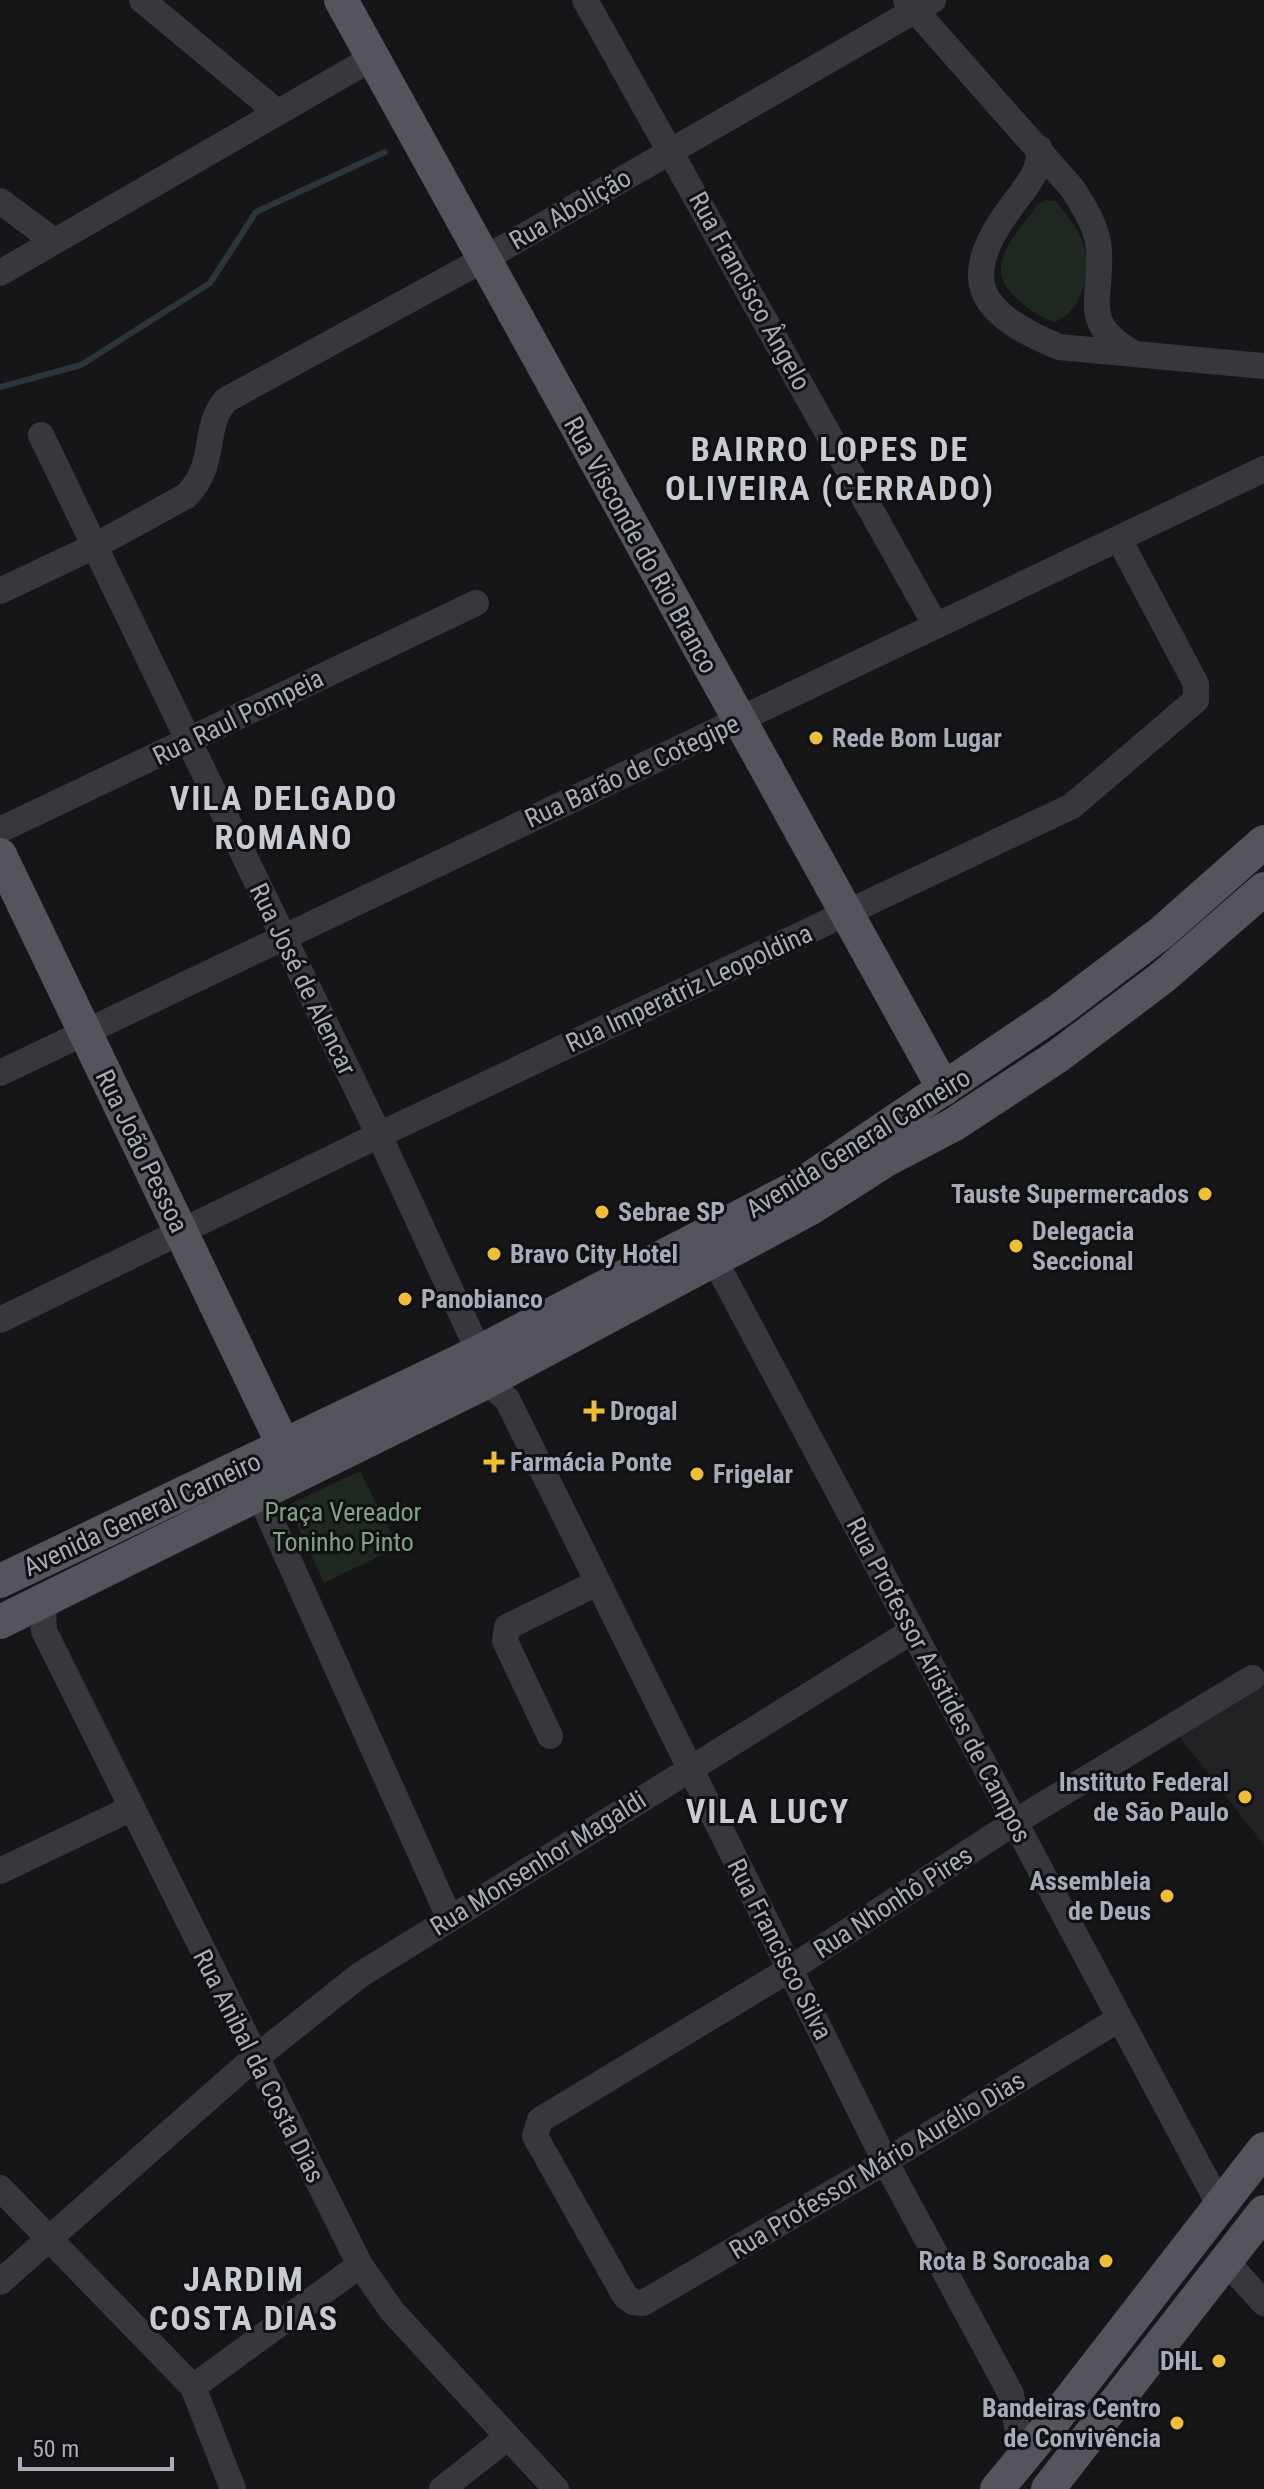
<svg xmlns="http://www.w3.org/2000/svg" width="1264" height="2489" viewBox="0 0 1264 2489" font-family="'Roboto Condensed',sans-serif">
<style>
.built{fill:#222225}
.green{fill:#202822}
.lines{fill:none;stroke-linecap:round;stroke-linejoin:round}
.stream{stroke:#2c343c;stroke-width:6}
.minor{stroke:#37383d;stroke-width:26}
.major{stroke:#53545c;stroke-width:34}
.poi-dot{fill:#efbe37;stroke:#111113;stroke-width:3}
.labels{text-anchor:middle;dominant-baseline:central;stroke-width:6;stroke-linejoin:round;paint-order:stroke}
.street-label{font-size:26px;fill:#a8acb8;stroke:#111113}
.poi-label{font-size:26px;font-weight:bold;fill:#a8acb8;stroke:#111113;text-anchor:start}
.park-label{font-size:26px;fill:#80a284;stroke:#111113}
.district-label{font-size:34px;font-weight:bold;letter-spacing:2px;fill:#c9cbd4;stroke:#111113}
</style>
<rect width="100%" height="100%" fill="#161618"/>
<!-- built -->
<polygon class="built" points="1264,1683 1264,1845 1176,1732"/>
<!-- green -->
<g class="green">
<path d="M1046,200L1056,201C1064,213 1076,225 1081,238C1093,266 1085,310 1055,322C1042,319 1029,309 1018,300C980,266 1014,239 1037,205Z"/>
<polygon points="360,1471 398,1547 324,1583 288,1505"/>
</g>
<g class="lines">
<!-- stream -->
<polyline class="stream" points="0,387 81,365 210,283 256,212 385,152"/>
<!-- minor -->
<g class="minor">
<polyline points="142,0 277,112"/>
<polyline points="585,0 936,626"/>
<path d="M906,0L1072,188C1084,207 1098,228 1099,251C1102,302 1079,323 1135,354"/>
<path d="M1039,148C1041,173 1025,187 1011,207C956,281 979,314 1059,347L1264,366"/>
<polyline points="0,201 54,241"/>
<polyline points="0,273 374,57"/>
<polyline points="41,435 379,1135 479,1352"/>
<path d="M0,591L95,546L186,496C219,463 201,428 226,400L484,259L933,0"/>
<polyline points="0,830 476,603"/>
<polyline points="0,1073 1264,469"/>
<polyline points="707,1246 1220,2206"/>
<polyline points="0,1320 379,1135 1072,806 1196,700 1196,684 1120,541"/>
<polyline points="480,1385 495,1389 507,1399 885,2161 1011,2394 1018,2433 1026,2452"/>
<polyline points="259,1494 449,1917"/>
<polyline points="50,1597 43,1613 44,1631 360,2265 392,2311 556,2489"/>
<polyline points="550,1736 505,1641 507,1627 597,1583"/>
<polyline points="0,1871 130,1809"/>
<polyline points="1119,2019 871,2170 643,2303 633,2302 625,2296 535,2136 540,2120 790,1969 1015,1822 1252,1678"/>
<polyline points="0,2188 193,2387 233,2489"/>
<polyline points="1225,2260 1264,2303"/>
<polyline points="0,2282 244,2067 360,1975 912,1631"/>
<polyline points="193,2387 360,2265"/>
<polyline points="442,2489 508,2437"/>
</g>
<!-- major -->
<g class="major">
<polyline points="341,0 944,1089"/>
<polyline points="0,855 279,1436 285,1447 304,1458"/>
<polyline points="0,1581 479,1352 799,1186 1058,1011 1161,933 1264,842"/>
<polyline points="0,1622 480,1385 811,1208 886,1160 953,1125 1058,1056 1163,977 1264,889"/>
<polyline points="997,2489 1054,2420 1264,2149"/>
<polyline points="1048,2489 1264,2212"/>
</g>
</g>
<!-- markers -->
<g class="poi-dot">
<circle cx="816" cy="738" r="8"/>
<circle cx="1205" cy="1194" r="8"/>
<circle cx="602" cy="1212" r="8"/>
<circle cx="1016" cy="1246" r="8"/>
<circle cx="494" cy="1254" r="8"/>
<circle cx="405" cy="1299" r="8"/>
<path d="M590 1399h8v8h8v8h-8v8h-8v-8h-8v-8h8z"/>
<path d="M490 1450h8v8h8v8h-8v8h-8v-8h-8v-8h8z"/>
<circle cx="697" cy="1474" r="8"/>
<circle cx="1245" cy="1797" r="8"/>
<circle cx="1167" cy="1896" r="8"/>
<circle cx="1106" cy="2261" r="8"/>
<circle cx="1219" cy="2361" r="8"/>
<circle cx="1177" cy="2423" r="8"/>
</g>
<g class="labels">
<!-- street labels -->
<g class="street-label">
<text transform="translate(570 209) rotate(-30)">Rua Abolição</text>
<text transform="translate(750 291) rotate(61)">Rua Francisco Ângelo</text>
<text transform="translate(641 545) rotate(61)">Rua Visconde do Rio Branco</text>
<text transform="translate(238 717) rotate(-26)">Rua Raul Pompeia</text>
<text transform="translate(632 771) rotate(-25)">Rua Barão de Cotegipe</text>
<text transform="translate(303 979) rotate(64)">Rua José de Alencar</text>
<text transform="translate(689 988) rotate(-25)">Rua Imperatriz Leopoldina</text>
<text transform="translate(858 1143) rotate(-32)">Avenida General Carneiro</text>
<text transform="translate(142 1151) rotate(64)">Rua João Pessoa</text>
<text transform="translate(142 1514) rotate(-25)">Avenida General Carneiro</text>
<text transform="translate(939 1680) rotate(62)">Rua Professor Aristides de Campos</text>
<text transform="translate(538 1863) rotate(-32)">Rua Monsenhor Magaldi</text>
<text transform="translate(893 1902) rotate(-33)">Rua Nhonhô Pires</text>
<text transform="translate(780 1949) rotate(63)">Rua Francisco Silva</text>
<text transform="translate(259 2066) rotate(63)">Rua Anibal da Costa Dias</text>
<text transform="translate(877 2165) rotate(-31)">Rua Professor Mário Aurélio Dias</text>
</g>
<!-- poi labels -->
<g class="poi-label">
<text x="832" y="738">Rede Bom Lugar</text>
<text x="1189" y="1194" text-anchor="end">Tauste Supermercados</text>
<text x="618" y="1212">Sebrae SP</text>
<text x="1032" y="1231">Delegacia<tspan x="1032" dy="30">Seccional</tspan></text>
<text x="510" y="1254">Bravo City Hotel</text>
<text x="421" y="1299">Panobianco</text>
<text x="610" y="1411">Drogal</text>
<text x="510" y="1462">Farmácia Ponte</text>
<text x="713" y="1474">Frigelar</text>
<text x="1229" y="1782" text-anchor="end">Instituto Federal<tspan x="1229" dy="30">de São Paulo</tspan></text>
<text x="1151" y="1881" text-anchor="end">Assembleia<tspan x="1151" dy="30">de Deus</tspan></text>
<text x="1090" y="2261" text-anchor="end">Rota B Sorocaba</text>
<text x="1203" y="2361" text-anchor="end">DHL</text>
<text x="1161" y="2408" text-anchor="end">Bandeiras Centro<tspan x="1161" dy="30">de Convivência</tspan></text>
</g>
<!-- park labels -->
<g class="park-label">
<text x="343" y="1512">Praça Vereador<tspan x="343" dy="30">Toninho Pinto</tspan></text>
</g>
<!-- district labels -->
<g class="district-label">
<text x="830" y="449">BAIRRO LOPES DE<tspan x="830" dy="39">OLIVEIRA (CERRADO)</tspan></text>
<text x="284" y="798">VILA DELGADO<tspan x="284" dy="39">ROMANO</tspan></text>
<text x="768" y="1811">VILA LUCY</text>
<text x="244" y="2279">JARDIM<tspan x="244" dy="39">COSTA DIAS</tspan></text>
</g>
</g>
<!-- scale -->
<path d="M20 2457v12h152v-12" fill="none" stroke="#a8acb8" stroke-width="4"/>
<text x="32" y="2457" font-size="24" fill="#a8acb8" stroke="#111113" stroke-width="6" paint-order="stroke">50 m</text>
</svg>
